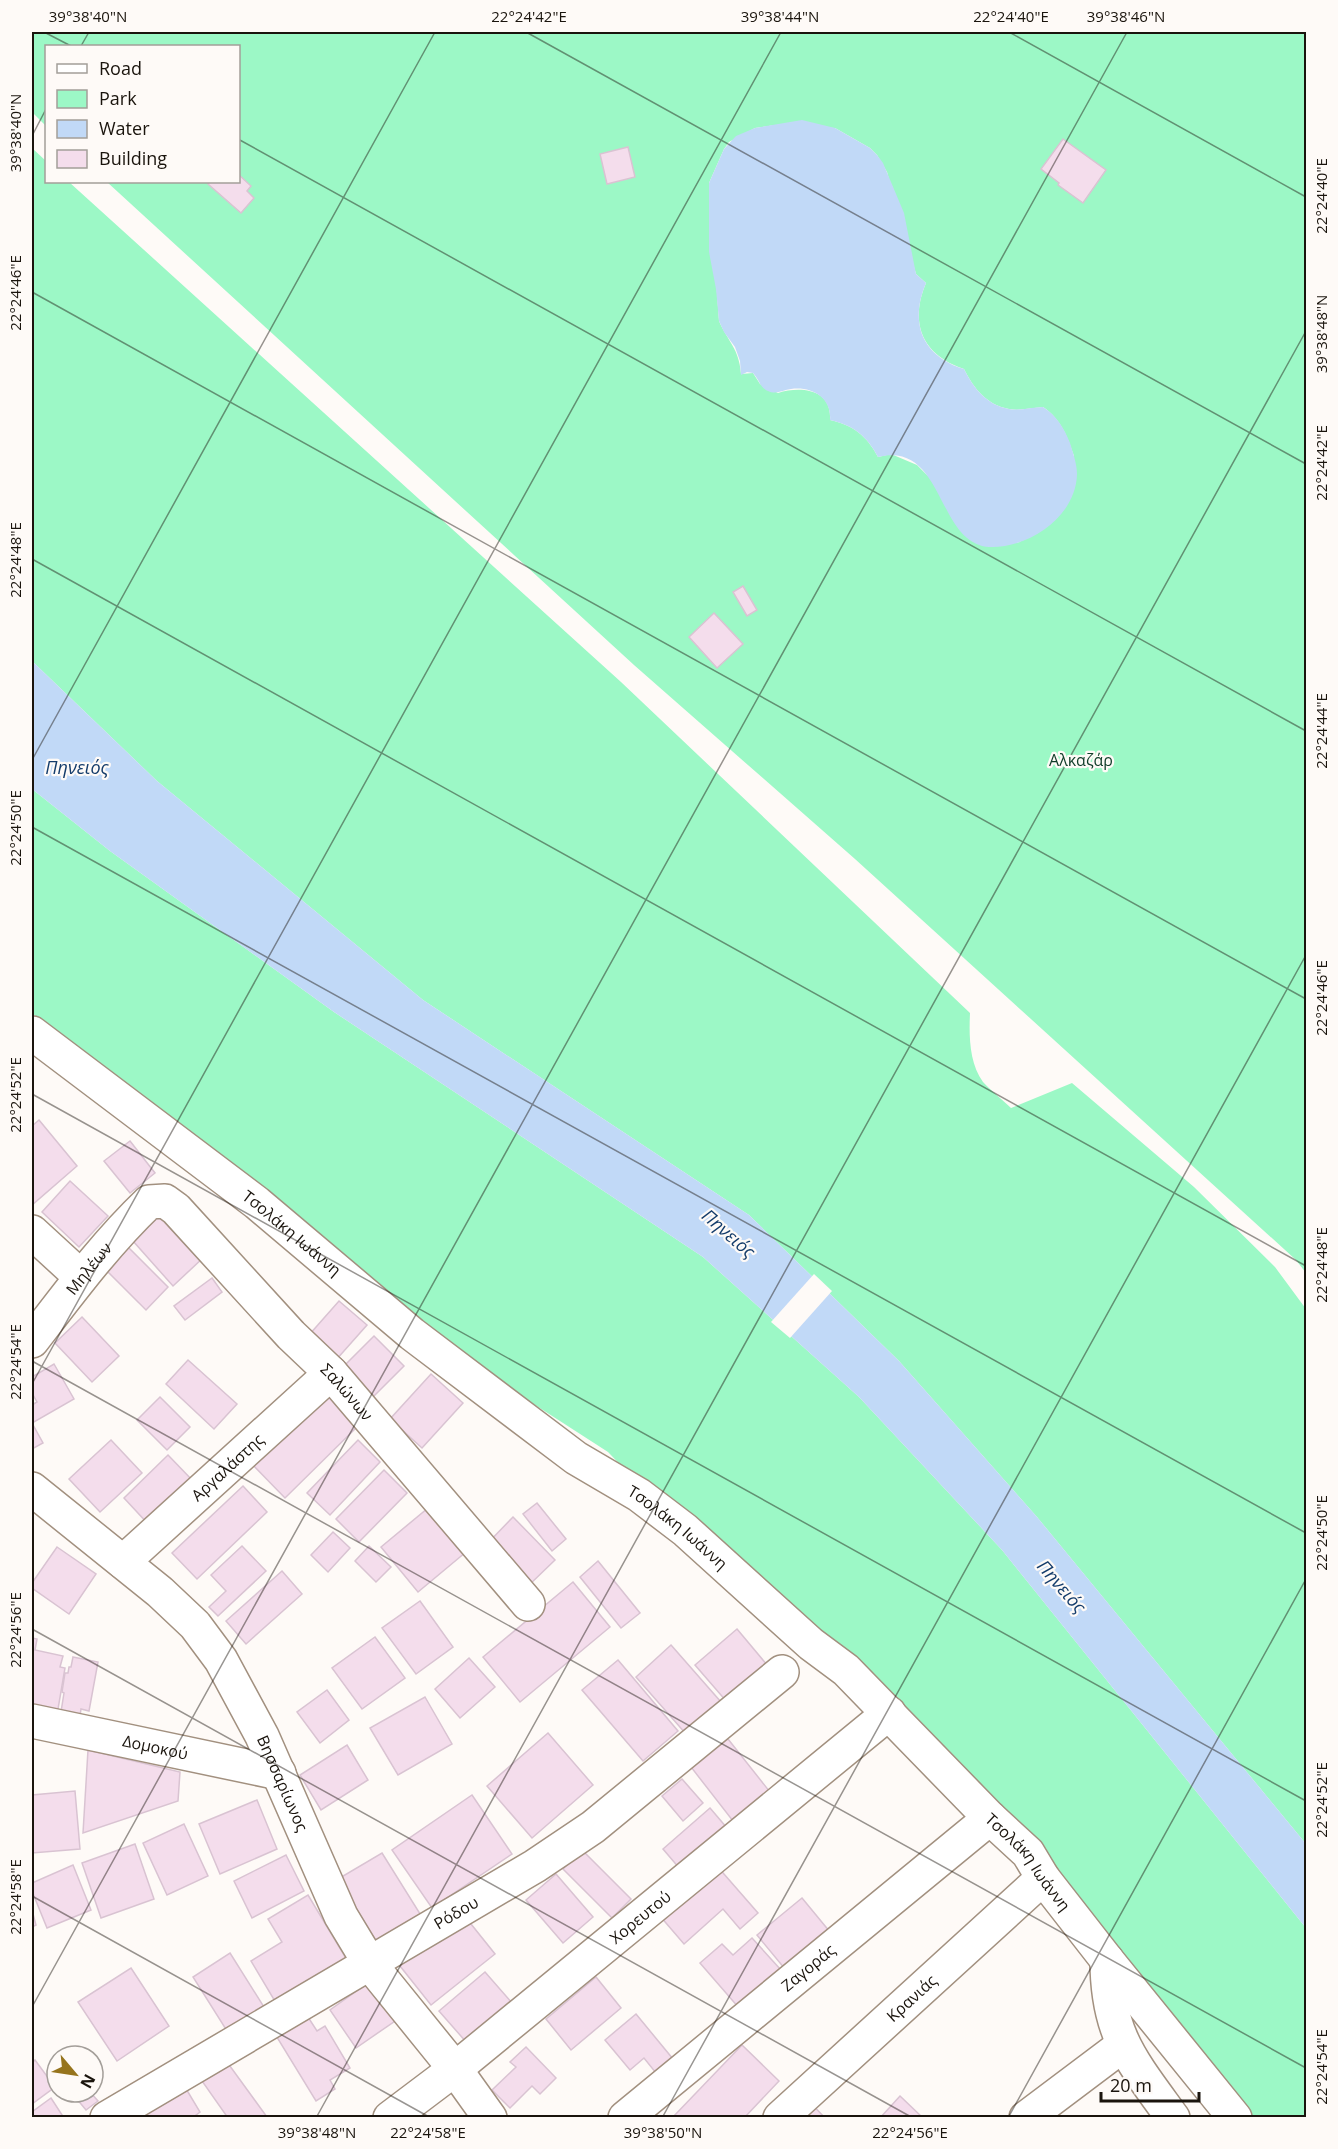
<svg xmlns="http://www.w3.org/2000/svg" width="1338" height="2149" viewBox="0 0 1338 2149" font-family="'Open Sans',sans-serif">
<style>
.green{fill:#9cf8c6;fill-rule:evenodd}
.water{fill:#c1d9f7}
.pier{fill:#fefaf7}
.building{fill:#f4ddec;stroke:#d9c3d2;stroke-width:1.5}
.lines{fill:none;stroke-linecap:round;stroke-linejoin:round}
.minor-casing{stroke:#a2907f;stroke-width:36}
.minor{stroke:#fff;stroke-width:33}
.ticks{fill:none;stroke:#1a140d;stroke-width:1.5;stroke-opacity:0.45}
.labels{text-anchor:middle;dominant-baseline:central;stroke-width:4.5;stroke-linejoin:round;paint-order:stroke}
.park-label{font-size:16px;fill:#103d29;stroke:#fefaf7}
.street-label{font-size:16px;fill:#1a140d;stroke:#fefaf7}
.water-label{font-size:18px;font-style:italic;fill:#143c6b;stroke:#fefaf7}
.neatline{fill:none;stroke:#1a140d;stroke-width:2}
.ticks-label{font-size:15px;text-anchor:middle;fill:#1a140d}
</style>
<rect width="100%" height="100%" fill="#fefaf7"/>
<!-- green -->
<g class="green">
<path d="M32,32H1306V1273L1296,1260L855,859L634,665L107,182H238V46H46V126L32,112ZM775,125L835,128L870,148L877,155L887,172L916,274L926,283C909,323 922,355 964,369C974,389 987,405 1009,409C1019,411 1032,408 1043,407C1061,419 1067,436 1074,456L1020,542L989,547L939,493L930,478L917,465L891,454L878,457C867,436 853,425 830,420C832,389 801,386 778,393L760,384L753,373L741,374C739,348 728,342 719,321L709,183L724,149L729,142L755,128Z"/>
<path d="M32,148L46,161V182H69L621,682L970,1013C969,1035 969,1063 983,1082C991,1091 1002,1099 1011,1108L1072,1083L1194,1187L1275,1267L1306,1309V1844L1037,1517L899,1361L749,1215L423,1000L157,781L32,661Z"/>
<polygon points="32,789 110,851 334,1012 703,1257 859,1397 1002,1550 1306,1928 1306,2117 1251,2117 1069,1888 659,1505 608,1452 495,1379 32,1013"/>
</g>
<!-- water -->
<g class="water">
<path d="M802,120L835,128L870,148L877,155L883,163L904,213L916,274L926,283C909,323 922,356 964,369C974,389 987,405 1009,409C1020,411 1032,407 1043,407C1057,416 1064,428 1070,443C1073,453 1077,464 1077,474C1076,517 1029,548 990,547C936,545 945,440 878,457C867,436 853,425 830,420C832,398 812,386 791,389C783,390 776,395 768,391C760,388 759,379 753,373L747,372L741,375L740,361L735,347L724,332L719,321L716,289L709,252V183L724,149L736,136L755,128Z"/>
<polygon points="32,661 157,781 423,1000 749,1215 899,1361 1037,1517 1306,1844 1306,1928 1002,1550 859,1397 703,1257 334,1012 110,851 32,789"/>
</g>
<!-- pier -->
<polygon class="pier" points="814,1274 832,1291 790,1338 771,1322"/>
<!-- building -->
<g class="building">
<polygon points="1063,139 1106,170 1083,203 1058,185 1059,183 1041,169"/>
<polygon points="628,147 635,177 607,184 600,154"/>
<polygon points="238,174 251,186 247,191 254,198 241,213 208,184 209,182 238,182"/>
<polygon points="743,586 757,610 747,616 733,592"/>
<polygon points="714,613 743,644 717,668 689,637"/>
<polygon points="39,1120 77,1166 32,1205 32,1126"/>
<polygon points="130,1141 155,1173 130,1193 104,1161"/>
<polygon points="70,1181 108,1216 79,1247 42,1212"/>
<polygon points="163,1212 204,1257 173,1286 133,1241"/>
<polygon points="128,1247 168,1287 146,1310 106,1270"/>
<polygon points="212,1278 222,1292 185,1320 174,1306"/>
<polygon points="339,1301 367,1325 336,1360 309,1335"/>
<polygon points="82,1317 119,1356 92,1382 55,1343"/>
<polygon points="374,1336 404,1366 374,1396 344,1366"/>
<polygon points="188,1360 237,1404 214,1429 166,1384"/>
<polygon points="54,1364 74,1399 32,1423 43,1443 32,1449 32,1405 37,1402 32,1393 32,1377"/>
<polygon points="431,1374 463,1403 422,1448 390,1419"/>
<polygon points="325,1391 359,1425 285,1498 252,1464"/>
<polygon points="160,1397 190,1427 167,1450 137,1420"/>
<polygon points="111,1440 142,1473 100,1512 69,1479"/>
<polygon points="358,1440 380,1462 330,1515 307,1493"/>
<polygon points="168,1455 194,1482 150,1526 124,1498"/>
<polygon points="384,1470 407,1493 359,1542 336,1519"/>
<polygon points="243,1486 267,1512 197,1579 172,1553"/>
<polygon points="537,1503 566,1539 552,1551 523,1514"/>
<polygon points="428,1508 466,1552 418,1592 381,1547"/>
<polygon points="513,1517 555,1560 526,1588 485,1546"/>
<polygon points="333,1532 350,1548 328,1572 311,1555"/>
<polygon points="242,1546 266,1571 218,1616 209,1607 226,1591 211,1575"/>
<polygon points="369,1546 391,1567 376,1582 355,1561"/>
<polygon points="57,1547 96,1574 69,1614 32,1588 32,1583"/>
<polygon points="598,1561 640,1613 621,1628 580,1577"/>
<polygon points="282,1571 302,1594 246,1644 226,1621"/>
<polygon points="573,1582 610,1627 520,1702 483,1657"/>
<polygon points="420,1601 453,1647 416,1674 382,1628"/>
<polygon points="737,1629 768,1666 727,1702 695,1665"/>
<polygon points="375,1637 405,1678 362,1709 332,1668"/>
<polygon points="32,1638 37,1639 35,1650 63,1656 60,1667 65,1668 57,1715 32,1715"/>
<polygon points="671,1645 721,1702 686,1734 636,1677"/>
<polygon points="73,1657 98,1662 89,1711 81,1709 80,1716 61,1712 64,1693 62,1692 65,1673 68,1673 69,1667 71,1667"/>
<polygon points="469,1658 495,1687 460,1718 435,1689"/>
<polygon points="618,1660 678,1731 643,1761 582,1690"/>
<polygon points="327,1690 349,1720 320,1743 297,1712"/>
<polygon points="425,1697 452,1744 398,1775 370,1728"/>
<polygon points="548,1733 593,1785 532,1838 487,1786"/>
<polygon points="728,1739 770,1792 733,1821 691,1767"/>
<polygon points="347,1745 368,1780 321,1810 300,1775"/>
<polygon points="88,1750 180,1772 178,1801 83,1833"/>
<polygon points="682,1779 703,1803 683,1821 662,1796"/>
<polygon points="75,1791 80,1849 32,1853 32,1795"/>
<polygon points="472,1795 512,1854 432,1908 392,1850"/>
<polygon points="257,1800 277,1849 220,1874 199,1824"/>
<polygon points="710,1808 727,1828 680,1869 663,1849"/>
<polygon points="184,1824 208,1876 167,1895 143,1843"/>
<polygon points="135,1844 154,1899 101,1918 82,1863"/>
<polygon points="582,1850 631,1899 612,1918 563,1869"/>
<polygon points="382,1853 422,1917 378,1944 338,1879"/>
<polygon points="286,1855 304,1891 252,1918 234,1881"/>
<polygon points="73,1865 91,1910 47,1928 32,1891 32,1883"/>
<polygon points="717,1866 758,1913 740,1929 723,1909 684,1944 660,1916"/>
<polygon points="556,1874 593,1917 563,1943 526,1900"/>
<polygon points="308,1895 347,1960 276,2003 251,1961 282,1942 268,1919"/>
<polygon points="802,1898 830,1932 785,1969 757,1935"/>
<polygon points="32,1910 36,1925 32,1927"/>
<polygon points="463,1914 495,1954 431,2005 400,1966"/>
<polygon points="752,1938 781,1970 739,2008 700,1963 722,1944 733,1955"/>
<polygon points="230,1953 264,2007 227,2031 193,1977"/>
<polygon points="131,1968 169,2026 117,2061 78,2002"/>
<polygon points="485,1972 513,2004 467,2043 439,2011"/>
<polygon points="596,1977 621,2008 571,2050 546,2019"/>
<polygon points="372,1980 398,2019 356,2048 330,2010"/>
<polygon points="306,2014 317,2031 325,2026 350,2068 330,2080 335,2089 316,2101 275,2034"/>
<polygon points="636,2014 673,2059 656,2073 644,2058 630,2070 605,2040"/>
<polygon points="742,2045 779,2081 744,2118 672,2118"/>
<polygon points="526,2047 556,2078 540,2094 532,2086 510,2108 492,2090 516,2067 510,2062"/>
<polygon points="35,2060 55,2087 32,2104 32,2063"/>
<polygon points="227,2062 267,2117 228,2118 202,2081"/>
<polygon points="185,2087 200,2112 192,2118 144,2118 142,2113"/>
<polygon points="71,2092 90,2092 98,2101 86,2110"/>
<polygon points="900,2096 923,2118 880,2118"/>
<polygon points="51,2098 64,2118 32,2118 32,2112"/>
<polygon points="806,2098 825,2118 785,2118"/>
</g>
<g class="lines">
<defs>
<g id="minor">
<path id="s1" d="M32,1033L257,1203L412,1334L576,1458L639,1495L685,1530L811,1644L846,1670L990,1818L1028,1853L1043,1878L1107,1960L1235,2118"/>
<polyline points="32,1232 81,1277"/>
<path id="s2" d="M32,1341C69,1293 105,1244 149,1202L165,1201L176,1209L291,1335L331,1373L528,1604"/>
<path id="s3" d="M32,1489L160,1592L195,1625L221,1660L262,1736L341,1916L370,1964L455,2069L490,2118"/>
<path id="s4" d="M123,1562L331,1373"/>
<path id="s5" d="M32,1721L279,1773"/>
<path d="M1107,1960C1107,2034 1131,2060 1173,2118"/>
<path id="s6" d="M107,2118L535,1866L593,1827L782,1672"/>
<path id="s7" d="M390,2118L455,2069L889,1713"/>
<path id="s8" d="M625,2118L990,1818"/>
<path id="s9" d="M780,2118L1043,1878"/>
<polyline points="1026,2118 1123,2045"/>
</g>
</defs>
<!-- minor casing -->
<use href="#minor" class="minor-casing"/>
<!-- minor -->
<use href="#minor" class="minor"/>
</g>
<!-- ticks -->
<path class="ticks" d="M44,32L71,46M526,32L1306,464M1009,32L1306,197M81,46L89,32M32,136L46,109M238,139L1306,731M32,292L1306,999M32,559L1306,1266M32,760L435,32M32,827L1306,1533M32,1094L1306,1801M32,1361L1306,2068M32,1384L781,32M32,1629L913,2118M32,1896L431,2118M32,2007L1127,32M316,2118L1306,331M662,2118L1306,955M1008,2118L1306,1579"/>
<g class="labels">
<!-- park labels -->
<g class="park-label">
<text x="1081" y="760">Αλκαζάρ</text>
</g>
<!-- street labels -->
<g class="street-label">
<text stroke="none"><textPath href="#s1" startOffset="328">Τσολάκη Ιωάννη</textPath></text>
<text stroke="none"><textPath href="#s2" startOffset="92">Μηλέων</textPath></text>
<text stroke="none"><textPath href="#s2" startOffset="462">Σαλώνων</textPath></text>
<text stroke="none"><textPath href="#s4" startOffset="141">Αργαλάστης</textPath></text>
<text stroke="none"><textPath href="#s1" startOffset="814">Τσολάκη Ιωάννη</textPath></text>
<text stroke="none"><textPath href="#s5" startOffset="126">Δομοκού</textPath></text>
<text stroke="none"><textPath href="#s3" startOffset="394">Βησσαρίωνος</textPath></text>
<text stroke="none"><textPath href="#s1" startOffset="1300">Τσολάκη Ιωάννη</textPath></text>
<text stroke="none"><textPath href="#s6" startOffset="405">Ρόδου</textPath></text>
<text stroke="none"><textPath href="#s7" startOffset="321">Χορευτού</textPath></text>
<text stroke="none"><textPath href="#s8" startOffset="237">Ζαγοράς</textPath></text>
<text stroke="none"><textPath href="#s9" startOffset="178">Κρανιάς</textPath></text>
</g>
<!-- water labels -->
<g class="water-label">
<text x="77" y="767">Πηνειός</text>
<text transform="translate(729 1233) rotate(41)">Πηνειός</text>
<text transform="translate(1062 1586) rotate(49)">Πηνειός</text>
</g>
</g>
<!-- border -->
<rect width="1338" height="2149" fill="none" stroke="#fefaf7" stroke-width="66"/>
<!-- legend -->
<rect x="45" y="45" width="195" height="138" fill="#fefaf7" stroke="#a39e99" stroke-width="1.5"/>
<rect x="57" y="64" width="30" height="9" fill="#ffffff" stroke="#a39e99" stroke-width="1.5"/>
<text x="99" y="75" font-size="18" fill="#1a140d">Road</text>
<rect x="57" y="90" width="30" height="18" fill="#9cf8c6" stroke="#a39e99" stroke-width="1.5"/>
<text x="99" y="105" font-size="18" fill="#1a140d">Park</text>
<rect x="57" y="120" width="30" height="18" fill="#c1d9f7" stroke="#a39e99" stroke-width="1.5"/>
<text x="99" y="135" font-size="18" fill="#1a140d">Water</text>
<rect x="57" y="150" width="30" height="18" fill="#f4ddec" stroke="#a39e99" stroke-width="1.5"/>
<text x="99" y="165" font-size="18" fill="#1a140d">Building</text>
<!-- north arrow -->
<g transform="translate(75 2074) rotate(119)"><circle r="28" fill="#fefaf7" stroke="#a39e99" stroke-width="1.5"/>
<path d="M0-4.5L10 22L0 15L-10 22Z" fill="#96741d"/>
<text y="-9" font-size="16" font-weight="bold" text-anchor="middle" fill="#1a140d">N</text>
</g>
<!-- scale -->
<path d="M1101 2092v9h98v-9" fill="none" stroke="#1a140d" stroke-width="3"/>
<text x="1110" y="2092" font-size="18" fill="#1a140d" stroke="#fefaf7" stroke-width="4.5" paint-order="stroke">20 m</text>
<rect x="33" y="33" width="1272" height="2083" class="neatline"/>
<g class="ticks-label">
<text x="88" y="22">39°38'40"N</text>
<text x="529" y="22">22°24'42"E</text>
<text x="780" y="22">39°38'44"N</text>
<text x="1011" y="22">22°24'40"E</text>
<text x="1126" y="22">39°38'46"N</text>
<text transform="translate(16 133) rotate(-90)" y="5">39°38'40"N</text>
<text transform="translate(1322 196) rotate(-90)" y="5">22°24'40"E</text>
<text transform="translate(16 293) rotate(-90)" y="5">22°24'46"E</text>
<text transform="translate(1322 334) rotate(-90)" y="5">39°38'48"N</text>
<text transform="translate(1322 463) rotate(-90)" y="5">22°24'42"E</text>
<text transform="translate(16 560) rotate(-90)" y="5">22°24'48"E</text>
<text transform="translate(1322 731) rotate(-90)" y="5">22°24'44"E</text>
<text transform="translate(16 828) rotate(-90)" y="5">22°24'50"E</text>
<text transform="translate(1322 998) rotate(-90)" y="5">22°24'46"E</text>
<text transform="translate(16 1095) rotate(-90)" y="5">22°24'52"E</text>
<text transform="translate(1322 1265) rotate(-90)" y="5">22°24'48"E</text>
<text transform="translate(16 1362) rotate(-90)" y="5">22°24'54"E</text>
<text transform="translate(1322 1533) rotate(-90)" y="5">22°24'50"E</text>
<text transform="translate(16 1630) rotate(-90)" y="5">22°24'56"E</text>
<text transform="translate(1322 1800) rotate(-90)" y="5">22°24'52"E</text>
<text transform="translate(16 1897) rotate(-90)" y="5">22°24'58"E</text>
<text transform="translate(1322 2067) rotate(-90)" y="5">22°24'54"E</text>
<text x="317" y="2138">39°38'48"N</text>
<text x="428" y="2138">22°24'58"E</text>
<text x="663" y="2138">39°38'50"N</text>
<text x="910" y="2138">22°24'56"E</text>
</g>
</svg>
